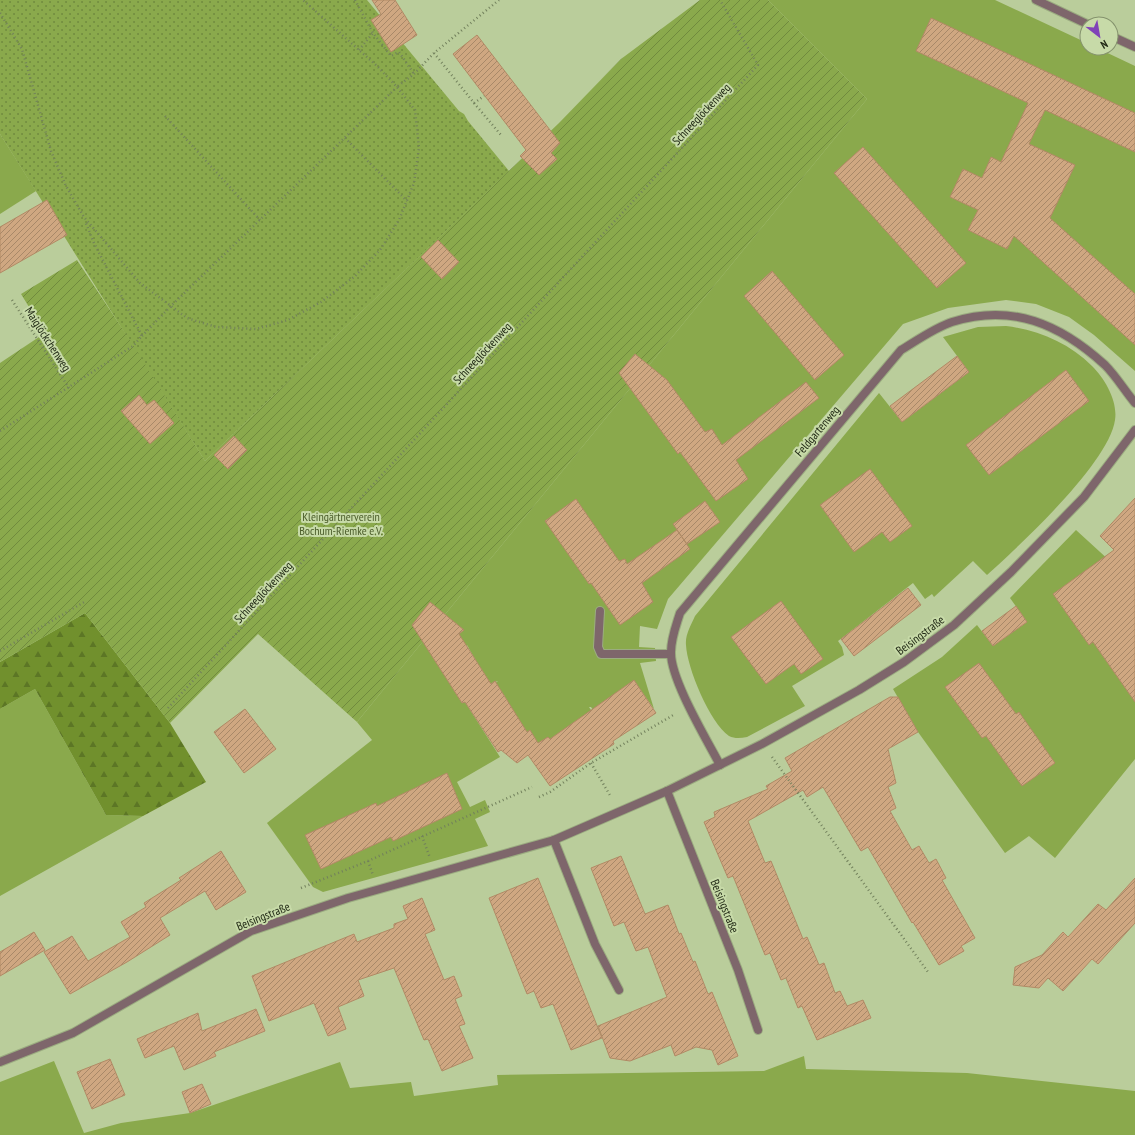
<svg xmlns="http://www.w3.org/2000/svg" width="1135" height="1135" viewBox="0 0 1135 1135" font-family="'PT Sans Narrow',sans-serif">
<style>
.grass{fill:#8aa94c}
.forest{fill:url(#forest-firs)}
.park{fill:url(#park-dots)}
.garden{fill:url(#garden-furrows)}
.building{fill:url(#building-hatch);stroke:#b18a65}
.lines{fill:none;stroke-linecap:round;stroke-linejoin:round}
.service-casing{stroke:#9bac80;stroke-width:10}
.minor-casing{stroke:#9bac80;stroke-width:10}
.path{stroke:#72805c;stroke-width:2.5;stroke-dasharray:1 3;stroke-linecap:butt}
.service{stroke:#7e666b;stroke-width:8}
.minor{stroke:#7e666b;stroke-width:8}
.labels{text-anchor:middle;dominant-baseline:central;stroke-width:4;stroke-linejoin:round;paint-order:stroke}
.street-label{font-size:12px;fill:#212915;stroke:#c7daa8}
.park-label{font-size:12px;fill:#4c5d2b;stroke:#c7daa8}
</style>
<defs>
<pattern id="forest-firs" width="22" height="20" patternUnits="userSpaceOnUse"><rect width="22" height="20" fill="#71902d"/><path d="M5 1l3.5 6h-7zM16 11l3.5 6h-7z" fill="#5c7625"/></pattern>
<pattern id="park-dots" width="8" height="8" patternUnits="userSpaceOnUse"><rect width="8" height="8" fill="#8aa94c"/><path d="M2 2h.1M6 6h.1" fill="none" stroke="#708a3e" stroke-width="1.8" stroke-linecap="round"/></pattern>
<pattern id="garden-furrows" width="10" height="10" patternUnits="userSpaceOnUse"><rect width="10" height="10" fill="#8aa94c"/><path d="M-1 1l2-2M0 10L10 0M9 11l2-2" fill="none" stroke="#708a3e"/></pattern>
<pattern id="building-hatch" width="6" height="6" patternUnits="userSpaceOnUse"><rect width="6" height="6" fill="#cfa781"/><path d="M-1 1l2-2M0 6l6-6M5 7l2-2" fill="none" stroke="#a88868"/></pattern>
</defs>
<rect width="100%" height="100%" fill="#bacd9b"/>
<!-- grass -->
<g class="grass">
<polygon points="768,0 995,0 1087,43 1087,48 1097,48 1135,66 1135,371 1094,335 1069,317 1036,304 1006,300 948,308 903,324 668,599 657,629 640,626 639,647 655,648 656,661 640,663 654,709 633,679 635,682 623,688 593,710 591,707 589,707 593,713 551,741 548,737 537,750 526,734 531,730 526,733 504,695 494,684 498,681 489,684 467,645 430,652 462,703 465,702 500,757 457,782 470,807 485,800 490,812 475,819 488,846 323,892 313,887 267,823 372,740 357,722 867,99"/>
<polygon points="0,134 36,191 0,214"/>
<path d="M1006,326C1038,330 1069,343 1092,366C1105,379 1118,401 1115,420C1109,463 1020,545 987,575L973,561L934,597L932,594L925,599L913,583L838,641L842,647L844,655L792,686L805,706L747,737C741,738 735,739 729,736C710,723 687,668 686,645C685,635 691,625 695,616L879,393L902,422L969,372L943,337L978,327Z"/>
<polygon points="1076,530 1135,584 1135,759 1055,858 1029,836 1005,853 918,732 893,689 942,657 977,625 993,646 1027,622 1010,598"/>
<polygon points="35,689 106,815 143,816 0,896 0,709"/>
<polygon points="804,1056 806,1069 967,1073 1135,1091 1135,1135 0,1135 0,1082 54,1061 84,1133 121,1123 190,1113 340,1062 350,1088 411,1082 414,1096 498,1085 497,1075 764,1071"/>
</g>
<!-- forest -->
<polygon class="forest" points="85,613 170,723 206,782 143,816 106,815 35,689 0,709 0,662"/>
<!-- park -->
<polygon class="park" points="0,0 367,0 459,111 464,114 468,121 509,171 205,461 0,134"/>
<!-- garden -->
<polygon class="garden" points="700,0 768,0 867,99 357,722 258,634 170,723 85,613 0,662 0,363 45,333 21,294 77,260 137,351 205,461 559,123 621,59"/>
<!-- building -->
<g class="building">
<polygon points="372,0 395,0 417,35 391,52 371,20 381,14"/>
<polygon points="931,18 1135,113 1135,152 1045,110 1029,144 1075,165 1050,218 1135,294 1135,345 1014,236 1007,249 968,230 978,210 950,197 963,169 982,178 991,157 1001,162 1028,103 916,51"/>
<polygon points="477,35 560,143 551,153 557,159 539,175 520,156 526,150 453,54"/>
<polygon points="863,147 966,263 937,288 834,173"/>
<polygon points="47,200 67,235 0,273 0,227"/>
<polygon points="438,240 459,262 442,279 421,257"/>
<polygon points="772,271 844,355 815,380 744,296"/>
<polygon points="635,354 667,380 705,432 712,429 722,445 806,382 819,398 736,460 748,479 716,501 680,452 678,454 619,373"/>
<polygon points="957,356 969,372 902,422 890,406"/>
<polygon points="1066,370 1089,401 989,475 966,445"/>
<polygon points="139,395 147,405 154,400 174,423 150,444 121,411"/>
<polygon points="234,436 247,450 228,469 214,455"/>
<polygon points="870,469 912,526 890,542 882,532 854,552 820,505"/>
<polygon points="1135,498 1135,702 1093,642 1089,645 1053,594 1114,550 1100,536"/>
<polygon points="576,499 619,561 625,559 627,564 677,530 690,549 642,583 653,602 620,625 591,583 589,584 545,521"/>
<polygon points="705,501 720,522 687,544 673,524"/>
<polygon points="908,588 921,605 854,656 841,639"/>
<polygon points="781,601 823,659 801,674 794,664 766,684 731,637"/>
<polygon points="430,602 464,630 459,634 491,684 495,681 527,732 530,730 538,743 548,737 550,739 634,680 656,713 613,741 614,744 550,786 528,755 517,763 501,750 498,752 465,702 462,703 412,625"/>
<polygon points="1016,606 1027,622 993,646 982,631"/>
<polygon points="979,663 1016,714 1019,712 1055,763 1022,786 986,736 982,738 945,687"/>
<polygon points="890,697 898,697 918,732 888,749 896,783 888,787 896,808 890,811 912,850 919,846 929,863 936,859 946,878 942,880 975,938 961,946 964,951 939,965 913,922 912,923 868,847 861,851 823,787 807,797 803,790 748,821 765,863 771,861 803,939 807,937 819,965 824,963 835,993 840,991 847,1006 863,1000 871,1018 817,1040 802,1006 798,1008 786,978 781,980 770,953 765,955 733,876 728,878 704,822 715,817 714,812 768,789 766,786 792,771 785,758"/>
<polygon points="245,709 276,749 244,773 214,732"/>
<polygon points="447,773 462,809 393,841 391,837 321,869 305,835 376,803 377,806"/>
<polygon points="221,851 246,892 216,910 205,891 160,918 170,935 127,962 70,994 44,952 72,936 88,961 130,937 121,922 146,907 144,903 181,880 179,878"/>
<polygon points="621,856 645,914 668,905 679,934 681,933 693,962 695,961 708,994 712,992 738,1056 718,1065 712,1050 696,1047 675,1056 671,1045 630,1061 610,1058 598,1026 667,997 648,947 636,951 624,922 614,926 591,868"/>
<polygon points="538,878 602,1038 571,1050 553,1004 541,1008 534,991 527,994 489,898"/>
<polygon points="1135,878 1135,923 1098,964 1092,959 1063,991 1048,978 1039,988 1013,985 1015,967 1042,955 1063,932 1068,937 1098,904 1106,910"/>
<polygon points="422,898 435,930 425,934 444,980 454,976 462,996 455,999 465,1024 459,1026 473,1058 442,1071 428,1039 424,1040 394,968 358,980 364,996 338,1007 346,1029 328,1036 314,1003 269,1021 252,976 354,934 357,942 394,928 394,924 408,919 403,906"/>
<polygon points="34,932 45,950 0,976 0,952"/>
<polygon points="256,1009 265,1031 214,1052 216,1056 184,1070 174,1046 145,1058 137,1039 198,1013 202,1031"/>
<polygon points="110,1059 125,1095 92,1109 77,1072"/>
<polygon points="202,1084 211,1104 190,1113 182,1092"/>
</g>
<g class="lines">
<defs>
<polyline id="service" points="600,611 598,647 601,654 670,654"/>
<g id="minor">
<polyline points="1036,0 1087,24"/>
<polyline points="1111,36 1135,47"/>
<path d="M720,765C707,740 670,679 671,652C671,638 676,626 680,613L901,350C916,341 936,327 952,322C1012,303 1060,324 1105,365C1116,376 1125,391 1135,403"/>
<polyline points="667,791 738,970 758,1030"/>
<polyline points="554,840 595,944 619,990"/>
<polyline points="0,1062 73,1033 251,931 348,898 554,840 667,791 762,744 859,690 904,662 954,625 1011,572 1084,497 1135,430"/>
</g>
</defs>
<!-- service casing -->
<use href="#service" class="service-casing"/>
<!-- minor casing -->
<use href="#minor" class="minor-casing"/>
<!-- path -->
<g class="path">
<polyline points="355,0 373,33 391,56 399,52 414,74"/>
<polyline points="0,13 22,49 51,151 66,186 84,217 140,283 187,318 216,327 256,329 288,320 321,302 354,277 380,250 399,220 414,183 419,148 415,110 397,87 377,66 303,0"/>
<polyline points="359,50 373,33"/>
<polyline points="434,53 474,103 484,96"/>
<polyline points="398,86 414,74 434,53 499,0"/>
<polyline points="474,103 501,135"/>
<polyline points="165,116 260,220"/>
<polyline points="345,138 407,201"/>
<polyline points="12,300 69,388"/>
<polyline points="142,336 170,307 397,87"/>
<polyline points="0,431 133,346 142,336 94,243 85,221"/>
<polyline points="0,651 86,601"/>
<polyline points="168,708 758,65 720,0"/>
<polyline points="772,757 928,972"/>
<polyline points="591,763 611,797"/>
<polyline points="539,797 550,792 591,763 675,714"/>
<polyline points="422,836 430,858"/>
<polyline points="368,861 373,875"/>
<polyline points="301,888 368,861 532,787"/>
</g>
<!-- service -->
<use href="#service" class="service"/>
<!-- minor -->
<use href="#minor" class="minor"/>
</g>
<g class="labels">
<!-- street labels -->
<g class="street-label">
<text transform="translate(701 114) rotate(-47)">Schneeglöckenweg</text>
<text transform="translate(48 339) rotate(57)">Maiglöckchenweg</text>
<text transform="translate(482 353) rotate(-47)">Schneeglöckenweg</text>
<text transform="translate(817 431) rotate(-50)">Feldgartenweg</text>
<text transform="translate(263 592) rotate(-47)">Schneeglöckenweg</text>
<text transform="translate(920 635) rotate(-37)">Beisingstraße</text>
<text transform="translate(725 906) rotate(68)">Beisingstraße</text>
<text transform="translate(263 916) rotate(-22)">Beisingstraße</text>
</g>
<!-- park labels -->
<g class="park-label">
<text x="341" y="516">Kleingärtnerverein<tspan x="341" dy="14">Bochum-Riemke e.V.</tspan></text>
</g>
</g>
<!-- north arrow -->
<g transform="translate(1099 36) rotate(149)"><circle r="19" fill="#c7daa8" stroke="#85936d"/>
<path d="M0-3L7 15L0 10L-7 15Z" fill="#8043b8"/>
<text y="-6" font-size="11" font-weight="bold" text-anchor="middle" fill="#212915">N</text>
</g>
</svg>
